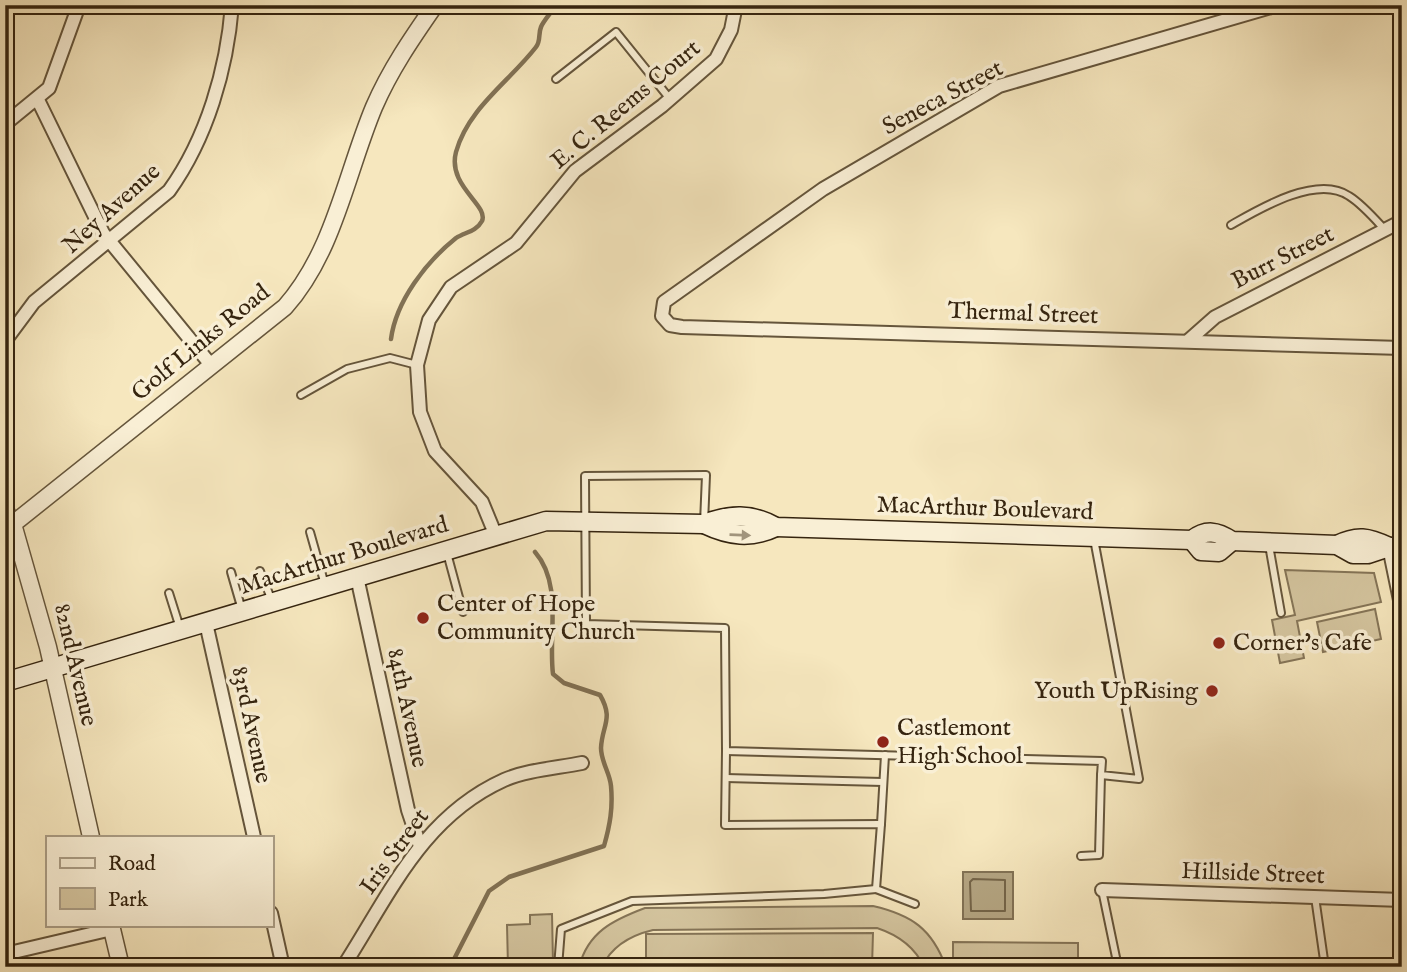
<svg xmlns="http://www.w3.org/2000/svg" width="1407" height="972" viewBox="0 0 1407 972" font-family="'IM FELL English',serif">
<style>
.green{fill:#d5c6a0;stroke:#857558;stroke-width:2}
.water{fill:#b4a582;stroke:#817154;stroke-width:2}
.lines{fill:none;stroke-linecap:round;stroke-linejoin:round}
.shore{stroke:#746448;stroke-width:2}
.stream{stroke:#817154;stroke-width:4.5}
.service-casing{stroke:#65553b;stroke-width:10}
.minor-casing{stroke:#65553b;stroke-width:16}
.tertiary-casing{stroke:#65553b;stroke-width:19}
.secondary-casing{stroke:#35240f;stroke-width:21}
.service{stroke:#f9efd5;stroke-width:6}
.minor{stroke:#f9efd5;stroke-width:12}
.tertiary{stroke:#f9efd5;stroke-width:16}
.secondary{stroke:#f9efd5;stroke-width:18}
.oneway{fill:#a1947c}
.poi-dot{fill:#8f2418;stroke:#f9efd5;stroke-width:2.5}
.labels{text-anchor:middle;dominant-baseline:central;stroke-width:7;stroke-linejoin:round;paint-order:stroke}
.street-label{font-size:24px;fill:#35240f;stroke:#f9efd5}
.poi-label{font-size:24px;fill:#35240f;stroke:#f9efd5;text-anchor:start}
</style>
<rect width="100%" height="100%" fill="#f6e7be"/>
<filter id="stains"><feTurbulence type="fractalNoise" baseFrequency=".00286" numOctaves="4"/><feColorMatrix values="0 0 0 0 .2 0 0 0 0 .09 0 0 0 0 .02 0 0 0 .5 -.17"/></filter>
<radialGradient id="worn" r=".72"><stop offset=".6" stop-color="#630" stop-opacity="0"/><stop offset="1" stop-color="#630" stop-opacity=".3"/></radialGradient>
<!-- green -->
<g class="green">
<polygon points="1285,570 1374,573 1381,602 1297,621 1304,658 1280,663 1272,620 1295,615"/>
<polygon points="1375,609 1381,639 1323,652 1317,622"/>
<path d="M873,906C912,915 932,929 946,967H924C915,947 898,935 877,928L653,930C632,935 612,945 602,967H579C588,932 613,920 645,908Z"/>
<polygon points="552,914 553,963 508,967 507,925 530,924 530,915"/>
<polygon points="873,933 872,967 646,967 646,934"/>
<polygon points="953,942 1078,943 1078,967 953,967"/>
</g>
<!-- water -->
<rect class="water" x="963" y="872" width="50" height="47"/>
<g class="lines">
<!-- shore -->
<polygon class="shore" points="973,879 1005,880 1005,911 971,911 970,882"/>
<!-- stream -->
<g class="stream">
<path d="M391,339C396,301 426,262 456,238C465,232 476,232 482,221C489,205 447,186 456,152C468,108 510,81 536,47C541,41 538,34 541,27C544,20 552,12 556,5"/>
<path d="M450,967L489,891L509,877L604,846C610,825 613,808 611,786C610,773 601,762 601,748C602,725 614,719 600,695L564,683L553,674C548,635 563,584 535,552"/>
</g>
<defs>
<g id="service">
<polyline points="556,79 616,32 670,99"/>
<path d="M1231,225C1259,209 1317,174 1349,196C1362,204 1374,218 1385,230"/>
<polyline points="301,395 347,369 390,358 417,365"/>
<polyline points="704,523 706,475 585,476 586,624 725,628 726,751 1102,761 1101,775 1139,779 1094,539"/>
<polyline points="310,532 325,585"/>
<polyline points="1269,545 1281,613"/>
<polyline points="447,553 463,612"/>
<polyline points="260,571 272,601"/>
<polyline points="231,572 242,610"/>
<polyline points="169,593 180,628"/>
<polyline points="726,751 725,825 881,824 876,889 915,904"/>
<polyline points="726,778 883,782"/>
<polyline points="881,824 885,755"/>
<polyline points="1081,856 1099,855 1101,775"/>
<polyline points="1102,890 1118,967"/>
<polyline points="1315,897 1325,967"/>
<polyline points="558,967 561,929 632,901 824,894 876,889"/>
</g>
<g id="minor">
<polyline points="1278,5 999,86 823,189 664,302 662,316 670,325 682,327 1402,348"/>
<polyline points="38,100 103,233 211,365"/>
<polyline points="5,124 49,88 79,5"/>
<polyline points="1189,340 1215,317 1402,221"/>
<path d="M5,341L34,302L169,191C207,138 227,69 232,5"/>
<polyline points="5,505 13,524"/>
<polyline points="496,536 482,502 435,451 420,412 417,365 429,320 451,287 516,243 575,171 662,106 716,59 731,30 736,5"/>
<polyline points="1389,547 1402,610"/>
<polyline points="357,577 408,810 420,846"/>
<polyline points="206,623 254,837"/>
<polyline points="1102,890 1402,900"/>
<polyline points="271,913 283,967"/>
<polyline points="5,954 112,929"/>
<path d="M343,967C390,894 422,817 504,780C527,770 557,768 582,763"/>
</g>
<g id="tertiary">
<path d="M91,837L48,647L13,524L285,307C334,252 346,174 374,107C390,70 412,38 435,5"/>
<polyline points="111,925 121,967"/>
</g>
<g id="secondary">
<path d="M704,524C729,536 751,539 776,527"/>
<polyline points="1192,540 1201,551 1219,552 1232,541"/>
<path d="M1337,545C1357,535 1368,537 1389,547"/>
<path d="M5,682L546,521L704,524C730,514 751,513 776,527L1192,540C1206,529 1217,531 1232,541L1337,545L1353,554H1368L1389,547H1402"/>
</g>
</defs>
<!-- service casing -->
<use href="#service" class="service-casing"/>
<!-- minor casing -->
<use href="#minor" class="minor-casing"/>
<!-- tertiary casing -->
<use href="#tertiary" class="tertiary-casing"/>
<!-- secondary casing -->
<use href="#secondary" class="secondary-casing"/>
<!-- service -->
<use href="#service" class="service"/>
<!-- minor -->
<use href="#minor" class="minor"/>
<!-- tertiary -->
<use href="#tertiary" class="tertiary"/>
<!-- secondary -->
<use href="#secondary" class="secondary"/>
</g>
<!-- one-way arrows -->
<defs><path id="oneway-solid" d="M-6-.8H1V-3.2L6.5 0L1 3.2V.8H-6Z" transform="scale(1.75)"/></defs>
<use class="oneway" href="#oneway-solid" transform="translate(740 535) rotate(2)"/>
<!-- markers -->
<g class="poi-dot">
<circle cx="423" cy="618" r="7"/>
<circle cx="1219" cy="643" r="7"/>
<circle cx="1212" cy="691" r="7"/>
<circle cx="883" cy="742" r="7"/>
</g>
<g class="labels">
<!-- street labels -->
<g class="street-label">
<text transform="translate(943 98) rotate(-28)">Seneca Street</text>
<text transform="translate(626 105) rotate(-40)">E. C. Reems Court</text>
<text transform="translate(112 209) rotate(-42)">Ney Avenue</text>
<text transform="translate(1283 258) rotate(-27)">Burr Street</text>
<text transform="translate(1023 314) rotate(2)">Thermal Street</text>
<text transform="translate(201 343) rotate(-39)">Golf Links Road</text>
<text transform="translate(985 509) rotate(2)">MacArthur Boulevard</text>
<text transform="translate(344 556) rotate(-17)">MacArthur Boulevard</text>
<text transform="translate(75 665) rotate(77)">82nd Avenue</text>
<text transform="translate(407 708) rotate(78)">84th Avenue</text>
<text transform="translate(251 725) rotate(78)">83rd Avenue</text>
<text transform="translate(395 852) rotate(-54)">Iris Street</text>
<text transform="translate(1253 874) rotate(2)">Hillside Street</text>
</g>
<!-- poi labels -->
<g class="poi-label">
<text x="437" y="604">Center of Hope<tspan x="437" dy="28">Community Church</tspan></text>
<text x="1233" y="643">Corner's Cafe</text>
<text x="1198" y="691" text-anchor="end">Youth UpRising</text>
<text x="897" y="728">Castlemont<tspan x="897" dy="28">High School</tspan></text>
</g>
</g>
<!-- margin -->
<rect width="1407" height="972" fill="none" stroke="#f6e7be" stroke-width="28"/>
<rect x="7" y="7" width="1393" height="958" fill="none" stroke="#35240f" stroke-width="3.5"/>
<rect x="14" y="14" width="1379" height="944" fill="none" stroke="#35240f" stroke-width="2"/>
<!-- legend -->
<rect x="46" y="836" width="228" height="91" fill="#f9efd5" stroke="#ab9e86" stroke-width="2"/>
<rect x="60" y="858" width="35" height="10" fill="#f9efd5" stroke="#ab9e86" stroke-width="2"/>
<text x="108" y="870" font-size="21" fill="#35240f">Road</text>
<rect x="60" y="888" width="35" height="21" fill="#d5c6a0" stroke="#ab9e86" stroke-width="2"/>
<text x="108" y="906" font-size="21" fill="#35240f">Park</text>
<rect width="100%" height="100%" filter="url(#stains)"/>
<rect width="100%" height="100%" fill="url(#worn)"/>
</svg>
